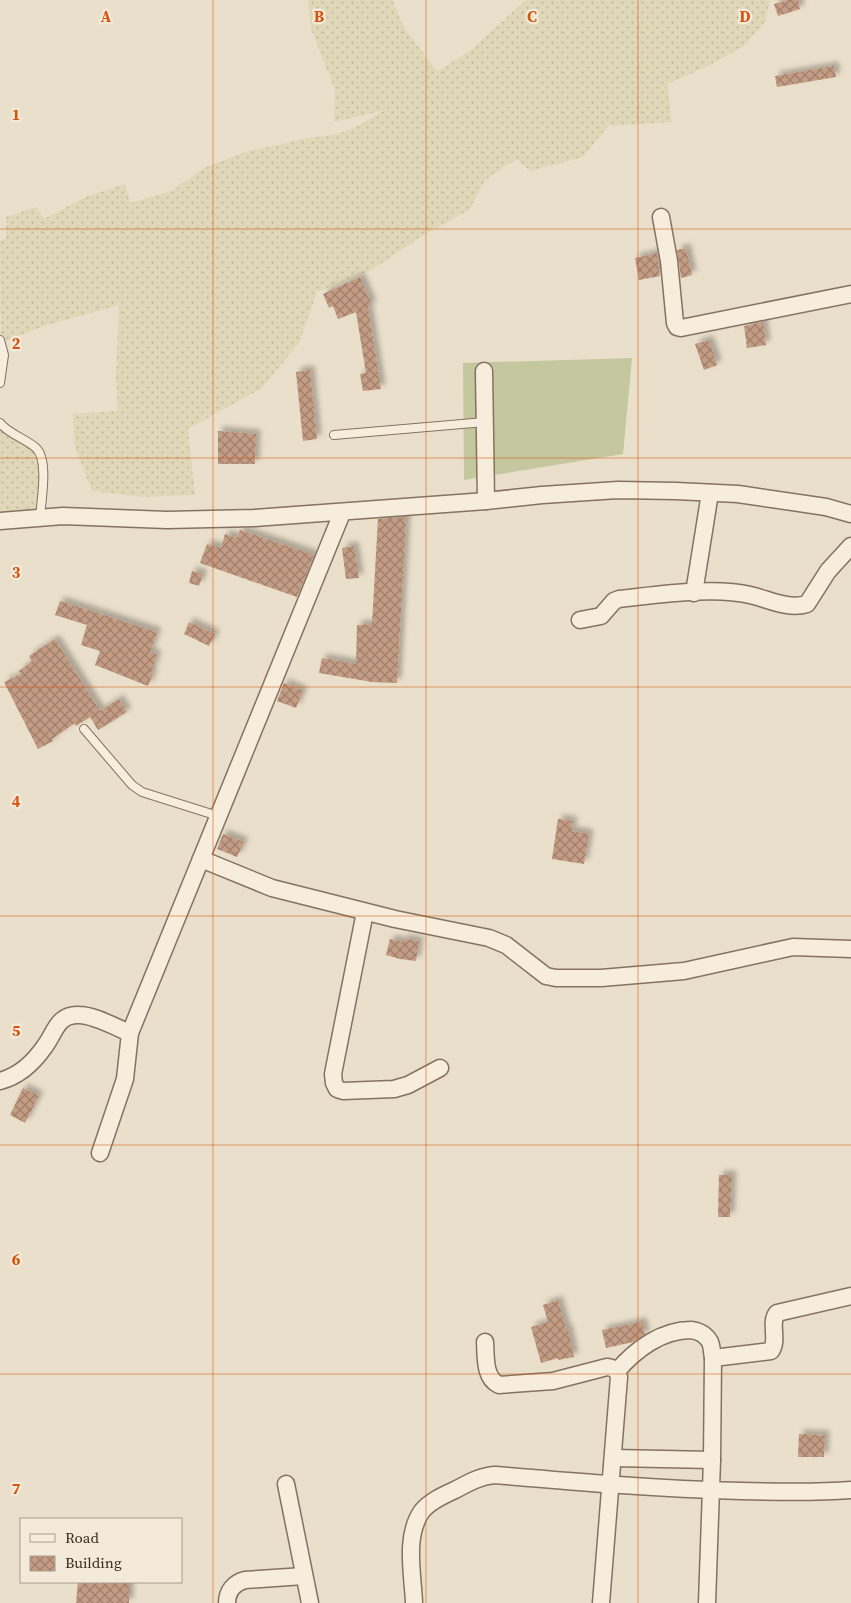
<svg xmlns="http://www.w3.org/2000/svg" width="851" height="1603" viewBox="0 0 851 1603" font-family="'Source Serif 4',serif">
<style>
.farmland{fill:url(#farmland-dots)}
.pitch{fill:#c5c89f}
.building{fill:url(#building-cross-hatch);filter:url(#shadow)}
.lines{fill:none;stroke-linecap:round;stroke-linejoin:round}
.service-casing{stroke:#857260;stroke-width:10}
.minor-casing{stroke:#857260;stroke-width:19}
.service{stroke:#f6eddc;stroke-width:8}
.minor{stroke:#f6eddc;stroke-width:16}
.grid{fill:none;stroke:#d6540e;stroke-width:1;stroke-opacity:0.55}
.grid-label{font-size:16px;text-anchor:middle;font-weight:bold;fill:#d6540e;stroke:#f3ead9;stroke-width:4.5;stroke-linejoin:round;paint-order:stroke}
</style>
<defs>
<pattern id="farmland-dots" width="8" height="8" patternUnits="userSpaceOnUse" patternTransform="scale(1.25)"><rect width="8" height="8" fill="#dfd7b8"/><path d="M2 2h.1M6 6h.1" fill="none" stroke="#c0b99e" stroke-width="1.8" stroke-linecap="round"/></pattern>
<pattern id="building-cross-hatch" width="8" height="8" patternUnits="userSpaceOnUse" patternTransform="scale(1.25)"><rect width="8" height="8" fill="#c49c84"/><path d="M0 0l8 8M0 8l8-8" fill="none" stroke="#a07f6c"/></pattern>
<filter id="shadow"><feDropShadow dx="4.5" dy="-4.5" stdDeviation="2.5" flood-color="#0004"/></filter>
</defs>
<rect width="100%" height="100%" fill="#eadfca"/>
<!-- farmland -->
<g class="farmland">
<polygon points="308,0 392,0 404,27 437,72 471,50 526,0 770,0 765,22 744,46 708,66 667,84 672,122 608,126 583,157 530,171 517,159 485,180 469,210 422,236 372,270 317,292 299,343 262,388 188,429 195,495 144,497 92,491 74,445 73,414 118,411 116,377 119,305 44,326 1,343 0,241 6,239 6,217 36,207 44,219 86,197 125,184 130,203 172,191 204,168 245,152 309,138 338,134 358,126 385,110 334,122 335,90 311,29"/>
<polygon points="0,422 37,449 43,466 40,518 0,524"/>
</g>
<!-- pitch -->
<polygon class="pitch" points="632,358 623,454 464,480 463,363"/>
<!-- building -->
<g class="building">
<polygon points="788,0 798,0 800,9 778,16 774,4"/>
<polygon points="834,66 836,77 777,87 775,76"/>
<polygon points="686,248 692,275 681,278 677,250"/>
<polygon points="657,253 660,276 639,280 635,258"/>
<polygon points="360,277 372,305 368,307 381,389 363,391 360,374 366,373 356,312 338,319 333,306 329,308 323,294"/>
<polygon points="763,322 766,345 747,348 744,326"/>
<polygon points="709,340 717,365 704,370 695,344"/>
<polygon points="310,370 317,439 303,441 296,372"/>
<polygon points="218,431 256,434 255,464 218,464"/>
<polygon points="406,517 397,683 372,682 319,673 322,658 356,664 357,625 372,624 378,519"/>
<polygon points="240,530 314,555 297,597 200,563 207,544 221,548 225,534 237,538"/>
<polygon points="354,546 359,578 346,579 342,548"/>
<polygon points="192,571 203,574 199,586 189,583"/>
<polygon points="60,601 157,632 150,652 157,655 151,673 153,674 148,686 95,665 100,651 81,645 87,625 55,615"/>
<polygon points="189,622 215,634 209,646 184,634"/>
<polygon points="55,639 100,711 119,699 127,712 98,730 90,717 76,726 75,723 52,739 53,741 38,749 4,682 21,674 19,671 32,661 29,656"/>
<polygon points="284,683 303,691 296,708 277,701"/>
<polygon points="558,819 573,821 571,831 589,834 584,864 552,859"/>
<polygon points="223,834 244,842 237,857 217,849"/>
<polygon points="390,939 403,942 403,939 419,941 416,961 400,959 386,955"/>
<polygon points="23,1088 39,1096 25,1123 10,1115"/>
<polygon points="719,1175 732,1175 730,1217 718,1217"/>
<polygon points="558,1300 566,1329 568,1329 574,1357 558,1360 558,1358 541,1363 531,1327 548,1322 543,1305"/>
<polygon points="642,1322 645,1334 633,1342 606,1348 602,1330"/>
<polygon points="799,1434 825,1435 824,1457 798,1457"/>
<polygon points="78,1582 129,1582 129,1603 76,1603"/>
</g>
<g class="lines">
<defs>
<g id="service">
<polyline points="0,340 4,355 0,383"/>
<path d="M0,423C10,435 25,438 36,448C49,460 41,501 40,518"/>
<polyline points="334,435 485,422"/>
<polyline points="84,729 132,785 142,792 218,816"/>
</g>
<g id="minor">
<polyline points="661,217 669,261 675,323 677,327 681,328 851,294"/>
<polyline points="484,371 486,501"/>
<polyline points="0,521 63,516 167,520 254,518 486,501 542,495 618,490 676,491 738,494 826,507 851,514"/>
<polyline points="694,593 710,493"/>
<path d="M580,620L601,616L614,601L619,599C657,595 714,586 750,595C768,599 788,610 807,604L828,571L851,546"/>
<polyline points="201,859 272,888 395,919 489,938 506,945 546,976 556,978 601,978 684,971 793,947 851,949"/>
<polyline points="365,912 333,1074 334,1083 337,1089 343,1091 394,1089 408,1085 440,1068"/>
<path d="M0,1081C19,1076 34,1062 45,1046C55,1033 57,1014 79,1015C94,1015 115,1027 130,1033"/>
<polyline points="100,1153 125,1079 130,1033 342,513"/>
<path d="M485,1342C486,1357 484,1378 499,1385L553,1381L607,1367C615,1368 617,1370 619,1377L601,1603"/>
<path d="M713,1358L771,1351C779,1340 769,1323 777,1313L851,1296"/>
<path d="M617,1371C636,1349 662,1330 691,1330C699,1331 706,1335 710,1342C712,1347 712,1353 713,1358L712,1460L707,1603"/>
<polyline points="613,1458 712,1460"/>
<polyline points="286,1484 310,1603"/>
<path d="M227,1603C227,1591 234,1583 245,1580L304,1576"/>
<path d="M414,1603C413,1575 404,1536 422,1511C430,1501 444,1495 455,1490C468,1483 480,1476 495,1475C577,1482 659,1489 741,1491C778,1492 814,1493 851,1490"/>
</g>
</defs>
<!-- service casing -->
<use href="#service" class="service-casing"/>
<!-- minor casing -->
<use href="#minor" class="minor-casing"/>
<!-- service -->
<use href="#service" class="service"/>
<!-- minor -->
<use href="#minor" class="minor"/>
</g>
<!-- grid -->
<path class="grid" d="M213,0V1603M426,0V1603M638,0V1603M0,229H851M0,458H851M0,687H851M0,916H851M0,1145H851M0,1374H851"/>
<g class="grid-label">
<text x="106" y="22">A</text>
<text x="319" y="22">B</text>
<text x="532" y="22">C</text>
<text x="745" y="22">D</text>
<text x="16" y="120">1</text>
<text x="16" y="349">2</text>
<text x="16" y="578">3</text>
<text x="16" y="807">4</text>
<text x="16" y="1036">5</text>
<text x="16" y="1265">6</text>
<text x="16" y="1494">7</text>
</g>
<!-- legend -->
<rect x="20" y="1518" width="162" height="65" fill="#f3ead9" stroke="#a89e90"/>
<rect x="30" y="1534" width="25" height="8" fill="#f6eddc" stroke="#a89e90"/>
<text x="65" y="1543" font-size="15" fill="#372b22">Road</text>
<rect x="30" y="1556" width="25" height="15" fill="url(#building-cross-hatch)" stroke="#a89e90"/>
<text x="65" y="1568" font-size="15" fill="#372b22">Building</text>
</svg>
